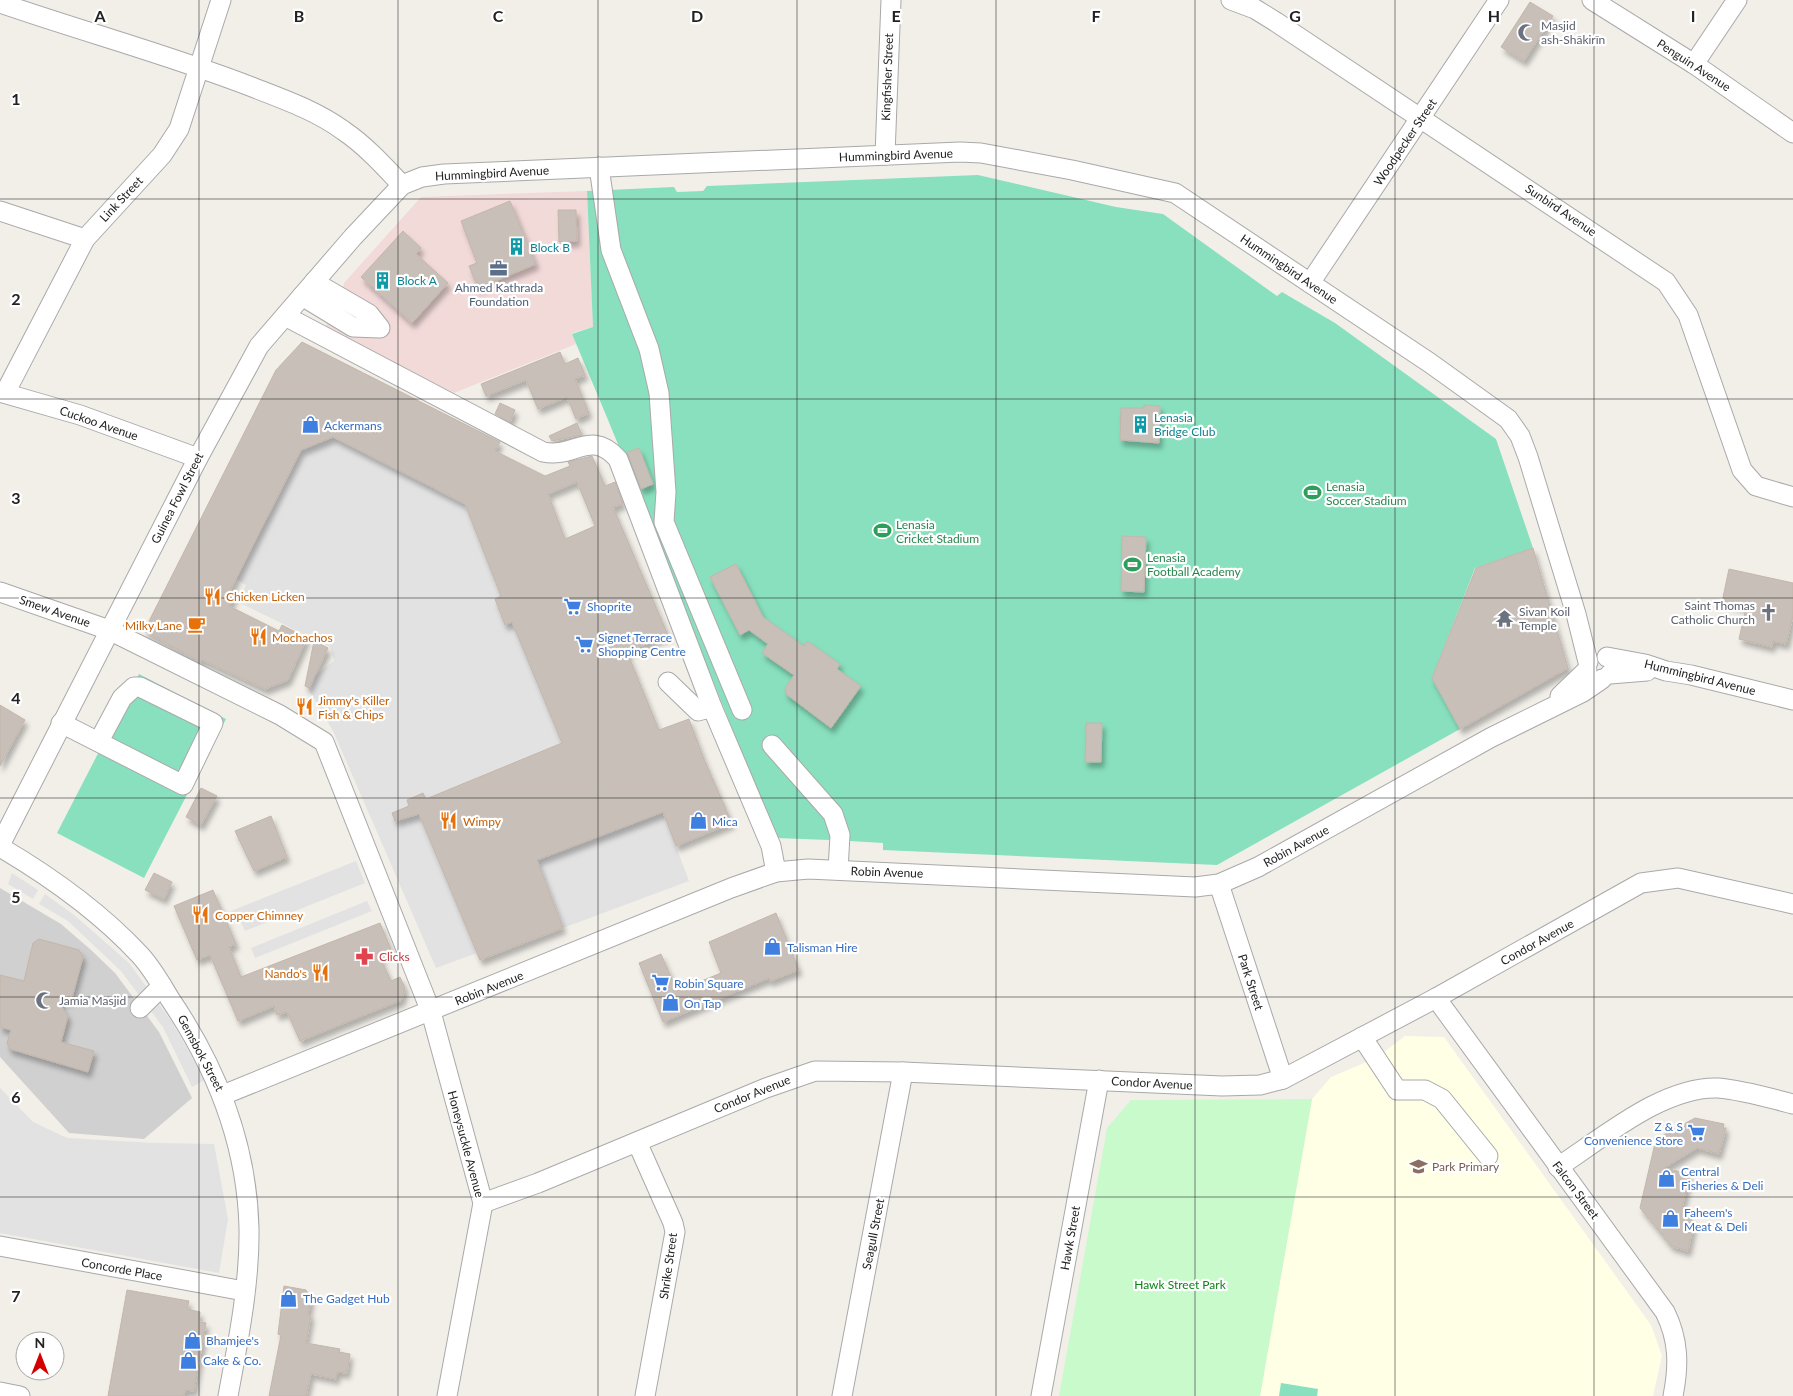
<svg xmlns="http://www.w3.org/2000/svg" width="1793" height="1396" viewBox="0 0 1793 1396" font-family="Lato,sans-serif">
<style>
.commercial{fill:#f2dad9}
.education{fill:#ffffe5}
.religious{fill:#d0d0d0}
.park{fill:#c8facc}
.pitch{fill:#88e0be}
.parking{fill:#e2e2e2}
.building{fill:#c7bfb8;stroke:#c4b6ab;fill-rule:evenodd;filter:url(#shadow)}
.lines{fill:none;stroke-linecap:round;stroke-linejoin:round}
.minor-casing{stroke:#a9a9a9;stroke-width:21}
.minor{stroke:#fff;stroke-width:19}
.grid{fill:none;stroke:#222;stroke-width:1;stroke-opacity:0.55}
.labels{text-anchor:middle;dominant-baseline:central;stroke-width:4.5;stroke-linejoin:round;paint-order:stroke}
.worship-label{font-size:12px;fill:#5b616d;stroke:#fff;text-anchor:start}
.street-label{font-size:12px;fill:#222;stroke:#fff}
.culture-label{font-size:12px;fill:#0d838f;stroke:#fff;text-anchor:start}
.service-label{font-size:12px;fill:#4e5e75;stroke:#fff}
.shop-label{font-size:12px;fill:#366cbe;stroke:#fff;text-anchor:start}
.leisure-label{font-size:12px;fill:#27864d;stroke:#fff;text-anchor:start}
.food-label{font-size:12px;fill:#c56008;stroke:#fff;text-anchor:start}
.health-label{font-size:12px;fill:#be3a42;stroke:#fff;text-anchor:start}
.education-label{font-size:12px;fill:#785e54;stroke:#fff;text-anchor:start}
.park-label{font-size:12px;fill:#0c8416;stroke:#fff}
.grid-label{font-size:16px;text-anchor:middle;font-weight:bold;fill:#222;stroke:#fff;stroke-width:4.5;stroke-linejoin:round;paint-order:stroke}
</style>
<defs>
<filter id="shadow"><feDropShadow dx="3" dy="5.5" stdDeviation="2.5" flood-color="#0004"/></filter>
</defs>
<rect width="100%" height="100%" fill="#f2efe9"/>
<!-- commercial -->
<polygon class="commercial" points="587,191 593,327 572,333 576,344 454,393 325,327 341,298 344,283 421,197"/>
<!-- education -->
<polygon class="education" points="1405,1036 1444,1037 1651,1325 1662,1356 1653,1396 1260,1396 1312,1099 1331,1077 1376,1058"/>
<!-- religious -->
<polygon class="religious" points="0,888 61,924 91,950 115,973 159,1032 192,1098 144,1139 69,1133 0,1057"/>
<!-- park -->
<polygon class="park" points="1312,1099 1260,1396 1059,1396 1107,1128 1131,1100"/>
<!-- pitch -->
<g class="pitch">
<path d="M978,175L1116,207L1163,214L1277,296L1282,292L1335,323L1496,439L1533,548L1475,568L1432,678L1460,729L1217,865L883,850V843L850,841L846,835H834L829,840L776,838C708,670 643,501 572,334L593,327L587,191L674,187L677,192L703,191L707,186Z"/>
<polygon points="139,674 226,719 144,878 57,833"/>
<polygon points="1281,1383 1318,1389 1317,1396 1279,1396"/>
</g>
<!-- parking -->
<g class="parking">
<polygon points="333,437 465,504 501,596 495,599 505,624 512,622 562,743 426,799 423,793 407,800 413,816 419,814 477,953 436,968 334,733 305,683 334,661 330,647 238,602 246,585 236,579 301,450"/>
<polygon points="663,812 689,881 563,928 537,860"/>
<polygon points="356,861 365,883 245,931 240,920 231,924 226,913"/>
<polygon points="12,873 38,890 33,899 8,884"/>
<polygon points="45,894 74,915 129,963 172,1022 205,1080 192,1087 163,1027 121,971 68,921 39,904"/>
<polygon points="367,901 372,911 255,958 251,948"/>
<polygon points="0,1088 33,1122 67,1138 155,1143 214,1144 228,1219 219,1273 0,1233"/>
</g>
<!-- building -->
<g class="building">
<polygon points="1530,2 1553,16 1524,61 1501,47"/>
<polygon points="510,201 536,264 478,288 469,266 477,263 461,221"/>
<polygon points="558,210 576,210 577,241 559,242"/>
<polygon points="403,231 421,248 416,254 448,283 412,323 361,277"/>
<path d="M302,342L500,442L495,451L545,476L570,466L568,462L592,456L605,486L615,482L623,504L613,507L668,635L627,652L659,730L689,719L704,759L732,823L676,846L663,812L537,860L563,928L480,960L419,814L395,821L392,813L409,806L407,800L423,793L426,799L562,743L512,622L505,625L495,599L501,596L465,504L333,437L301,450L229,593L235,596L229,606L279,631L282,625L307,638L288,680L265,689L202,660L201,662L144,631L276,370ZM577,482L595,526L565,539L548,494Z"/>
<polygon points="560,352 565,364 578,358 585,375 575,379 589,413 576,419 567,397 538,409 526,380 486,396 481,384"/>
<polygon points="500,403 515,410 510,422 495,414"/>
<polygon points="1144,405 1160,406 1159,443 1120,440 1121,408 1144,408"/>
<polygon points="577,423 582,435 552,441 549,436"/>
<polygon points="639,448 653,484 641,489 627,452"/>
<polygon points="1122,536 1146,537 1144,592 1121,591"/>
<polygon points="1533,548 1568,668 1460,729 1432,678 1476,568"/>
<polygon points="736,564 763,617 804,646 807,641 840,664 837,669 861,686 831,728 786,694 785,688 794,675 762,653 768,644 749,630 740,635 710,577"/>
<polygon points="1729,569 1793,583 1793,616 1786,644 1773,641 1772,647 1739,639 1746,608 1722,602"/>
<polygon points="314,641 328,648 309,688 305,686"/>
<polygon points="0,705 25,720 0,766"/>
<polygon points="1086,723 1102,723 1101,762 1085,762"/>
<polygon points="201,788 217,796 201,825 186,817"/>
<polygon points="271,816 287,857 254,871 235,831"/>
<polygon points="154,873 172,882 164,899 145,890"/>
<polygon points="213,890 236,944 229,947 241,977 380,923 392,952 380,957 391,981 400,977 405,988 402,1000 300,1041 287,1012 277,1015 274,1006 238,1021 210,955 197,960 174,906"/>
<polygon points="776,913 799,970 770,981 769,978 663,1022 639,963 661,954 677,991 721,973 709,942"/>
<polygon points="39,939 79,950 83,957 72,998 59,1003 68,1016 61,1042 94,1051 88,1072 10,1049 7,1043 11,1030 0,1027 0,975 24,981 33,943"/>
<polygon points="1695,1118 1724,1124 1723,1128 1726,1128 1719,1154 1697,1148 1664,1168 1690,1174 1682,1208 1694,1223 1688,1251 1671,1246 1640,1208 1656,1139"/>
<polygon points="284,1286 306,1290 311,1299 308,1314 311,1315 306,1343 340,1349 339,1352 350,1354 347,1373 337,1372 336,1379 311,1374 306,1396 269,1396 281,1335 278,1334"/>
<polygon points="127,1290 189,1301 187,1309 200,1312 199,1322 206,1323 194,1391 185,1390 184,1396 108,1396"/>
</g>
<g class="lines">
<defs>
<g id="minor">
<polyline points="1231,0 1255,9 1276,22 1666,282 1688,315 1742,470 1756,486 1793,497"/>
<polyline points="1592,0 1694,64 1793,133"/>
<path d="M0,3C84,32 169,55 252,87C283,99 317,111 344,131C366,146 384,166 402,185"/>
<polyline points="1694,64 1737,0"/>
<polyline points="885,155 891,0"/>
<polyline points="599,167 611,250 649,349 659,393 666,492 664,522 742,710"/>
<polyline points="0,211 85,239"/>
<polyline points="1310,283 1499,0"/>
<polyline points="302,296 353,327 380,328 369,314 314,282"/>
<path d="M285,316L543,452C575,459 590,428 618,459L712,707"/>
<polyline points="0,392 80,415 198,458"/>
<polyline points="5,393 85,239 162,155 179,129 221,0"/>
<polyline points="0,592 109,630 280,715 324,742 431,1012 483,1203 447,1396"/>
<polyline points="1607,657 1645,664 1666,671 1691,675 1793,700"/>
<polyline points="1610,674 1647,671"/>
<polyline points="668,682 698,711 712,707 771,846 776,872"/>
<polyline points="1560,696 1587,670"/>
<polyline points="61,723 183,785 213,723 140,687 134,687 122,698 99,741"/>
<polyline points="772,745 833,814 840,835 838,870"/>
<polyline points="0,845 198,458 259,346 353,237 402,185 422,177 444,174 960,152 981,153 1072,170 1175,193 1430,363 1508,419 1520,436 1528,457 1576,614 1588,662"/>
<path d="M0,847C51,877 100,912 140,955C152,968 161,984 170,999C216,1067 247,1144 249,1228C250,1283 238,1342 228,1396"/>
<polyline points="1219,884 1283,1079"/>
<path d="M1436,998L1665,1312C1679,1340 1679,1366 1673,1396"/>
<polyline points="140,1008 162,986"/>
<polyline points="1362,1037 1397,1090 1425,1090 1442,1099 1488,1156"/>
<polyline points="223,1095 731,888 776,872 808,869 1195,887 1219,884 1258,867 1490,738 1583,692 1602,679"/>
<polyline points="637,1142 673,1223 675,1232 645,1396"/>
<path d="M1558,1167C1603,1138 1663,1086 1718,1088C1743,1090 1769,1098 1793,1104"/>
<polyline points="483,1203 538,1183 766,1088 815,1071 903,1072 1222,1086 1260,1085 1283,1079 1436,998 1641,883 1678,878 1793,904"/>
<polyline points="0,1246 244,1291"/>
<polyline points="0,1392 20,1396"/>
<polyline points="842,1396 903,1072"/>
<polyline points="1041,1396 1099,1080"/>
</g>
</defs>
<!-- minor casing -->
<use href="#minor" class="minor-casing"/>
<!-- minor -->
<use href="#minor" class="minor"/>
</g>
<!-- grid -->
<path class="grid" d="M199,0V1396M398,0V1396M598,0V1396M797,0V1396M996,0V1396M1195,0V1396M1395,0V1396M1594,0V1396M0,199H1793M0,399H1793M0,598H1793M0,798H1793M0,997H1793M0,1197H1793"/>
<!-- icons -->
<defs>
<symbol id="mosque-bare" viewBox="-9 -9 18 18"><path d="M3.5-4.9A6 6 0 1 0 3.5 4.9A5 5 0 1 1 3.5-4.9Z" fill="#6b7280" stroke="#fff" stroke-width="2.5" paint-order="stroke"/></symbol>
<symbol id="building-bare" viewBox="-9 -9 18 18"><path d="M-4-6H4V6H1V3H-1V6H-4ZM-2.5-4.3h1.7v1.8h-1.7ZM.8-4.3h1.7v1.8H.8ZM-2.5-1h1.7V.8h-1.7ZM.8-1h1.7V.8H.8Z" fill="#0f9aa8" stroke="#fff" stroke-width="2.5" paint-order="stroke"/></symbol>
<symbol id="office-bare" viewBox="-9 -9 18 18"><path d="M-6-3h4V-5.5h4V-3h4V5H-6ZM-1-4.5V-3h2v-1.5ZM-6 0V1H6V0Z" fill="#5c6f8a" stroke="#fff" stroke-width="2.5" paint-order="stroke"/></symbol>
<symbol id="shop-bare" viewBox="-9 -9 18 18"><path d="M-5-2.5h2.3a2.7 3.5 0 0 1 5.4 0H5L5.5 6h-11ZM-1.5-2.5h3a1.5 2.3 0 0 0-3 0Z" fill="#3f7fe0" stroke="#fff" stroke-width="2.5" paint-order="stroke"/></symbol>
<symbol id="stadium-bare" viewBox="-9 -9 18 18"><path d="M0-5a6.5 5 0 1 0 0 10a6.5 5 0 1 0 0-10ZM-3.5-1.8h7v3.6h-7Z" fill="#2e9e5b" stroke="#fff" stroke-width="2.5" paint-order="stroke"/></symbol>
<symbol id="restaurant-bare" viewBox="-9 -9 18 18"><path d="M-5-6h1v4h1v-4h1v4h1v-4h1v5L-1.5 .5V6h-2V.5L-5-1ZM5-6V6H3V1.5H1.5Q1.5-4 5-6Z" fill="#e8710a" stroke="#fff" stroke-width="2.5" paint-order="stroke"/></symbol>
<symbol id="supermarket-bare" viewBox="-9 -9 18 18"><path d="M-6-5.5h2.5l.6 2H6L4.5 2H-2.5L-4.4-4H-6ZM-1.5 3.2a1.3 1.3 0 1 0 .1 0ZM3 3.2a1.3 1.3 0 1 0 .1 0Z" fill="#3f7fe0" stroke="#fff" stroke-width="2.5" paint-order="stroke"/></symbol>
<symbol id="church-bare" viewBox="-9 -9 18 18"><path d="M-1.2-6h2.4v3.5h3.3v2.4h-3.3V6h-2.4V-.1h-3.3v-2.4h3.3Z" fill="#6b7280" stroke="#fff" stroke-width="2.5" paint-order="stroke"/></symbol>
<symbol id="temple-bare" viewBox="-9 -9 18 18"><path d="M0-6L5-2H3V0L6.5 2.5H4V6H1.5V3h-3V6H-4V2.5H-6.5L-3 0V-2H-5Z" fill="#6b7280" stroke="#fff" stroke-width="2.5" paint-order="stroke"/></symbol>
<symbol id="cafe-bare" viewBox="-9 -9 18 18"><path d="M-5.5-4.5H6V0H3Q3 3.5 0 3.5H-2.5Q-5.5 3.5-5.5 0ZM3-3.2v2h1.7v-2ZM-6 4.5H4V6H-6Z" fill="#e8710a" stroke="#fff" stroke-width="2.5" paint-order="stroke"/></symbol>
<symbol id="pharmacy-bare" viewBox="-9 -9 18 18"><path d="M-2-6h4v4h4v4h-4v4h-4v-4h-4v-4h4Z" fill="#e0444e" stroke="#fff" stroke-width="2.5" paint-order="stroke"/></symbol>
<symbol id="school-bare" viewBox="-9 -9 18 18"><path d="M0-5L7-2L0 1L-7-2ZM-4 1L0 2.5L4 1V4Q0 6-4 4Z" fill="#8d6e63" stroke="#fff" stroke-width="2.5" paint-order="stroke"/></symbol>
</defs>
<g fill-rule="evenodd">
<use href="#mosque-bare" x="1514" y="20" width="25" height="25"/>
<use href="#building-bare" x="504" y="234" width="25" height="25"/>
<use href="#office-bare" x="486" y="256" width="25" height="25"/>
<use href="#building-bare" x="370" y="268" width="25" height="25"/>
<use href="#building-bare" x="1128" y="412" width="25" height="25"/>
<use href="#shop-bare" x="298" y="412" width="25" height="25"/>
<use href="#stadium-bare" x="1300" y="480" width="25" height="25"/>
<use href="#stadium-bare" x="870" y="518" width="25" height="25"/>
<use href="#stadium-bare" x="1120" y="552" width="25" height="25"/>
<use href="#restaurant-bare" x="200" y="584" width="25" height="25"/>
<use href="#supermarket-bare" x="560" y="594" width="25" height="25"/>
<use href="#church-bare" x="1756" y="600" width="25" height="25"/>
<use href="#temple-bare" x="1492" y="606" width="25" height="25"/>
<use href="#cafe-bare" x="184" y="612" width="25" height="25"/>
<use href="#restaurant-bare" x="246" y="624" width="25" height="25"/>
<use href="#supermarket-bare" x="572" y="632" width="25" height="25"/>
<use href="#restaurant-bare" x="292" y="694" width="25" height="25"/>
<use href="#restaurant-bare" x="436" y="808" width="25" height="25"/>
<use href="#shop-bare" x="686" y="808" width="25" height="25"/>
<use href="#restaurant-bare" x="188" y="902" width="25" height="25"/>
<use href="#shop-bare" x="760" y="934" width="25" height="25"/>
<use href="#pharmacy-bare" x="352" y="944" width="25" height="25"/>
<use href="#restaurant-bare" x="308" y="960" width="25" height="25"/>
<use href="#supermarket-bare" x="648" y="970" width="25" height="25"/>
<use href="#mosque-bare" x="32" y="988" width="25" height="25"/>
<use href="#shop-bare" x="658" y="990" width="25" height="25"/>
<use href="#supermarket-bare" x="1684" y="1120" width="25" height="25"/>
<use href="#school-bare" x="1406" y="1154" width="25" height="25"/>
<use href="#shop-bare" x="1654" y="1166" width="25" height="25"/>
<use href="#shop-bare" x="1658" y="1206" width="25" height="25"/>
<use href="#shop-bare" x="276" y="1286" width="25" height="25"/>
<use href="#shop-bare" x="180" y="1328" width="25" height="25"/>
<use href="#shop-bare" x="176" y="1348" width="25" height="25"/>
</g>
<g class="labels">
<!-- worship labels -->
<g class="worship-label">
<text x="1541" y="25">Masjid<tspan x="1541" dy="14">ash-Shākirīn</tspan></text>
<text x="1755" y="605" text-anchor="end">Saint Thomas<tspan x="1755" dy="14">Catholic Church</tspan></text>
<text x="1519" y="611">Sivan Koil<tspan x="1519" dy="14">Temple</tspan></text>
<text x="59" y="1000">Jamia Masjid</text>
</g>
<!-- street labels -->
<g class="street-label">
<text transform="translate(1694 65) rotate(33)">Penguin Avenue</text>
<text transform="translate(887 77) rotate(-88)">Kingfisher Street</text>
<text transform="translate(1405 142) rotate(-56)">Woodpecker Street</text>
<text transform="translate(896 155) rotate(-2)">Hummingbird Avenue</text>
<text transform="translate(492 173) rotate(-3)">Hummingbird Avenue</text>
<text transform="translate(121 199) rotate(-47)">Link Street</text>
<text transform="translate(1561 210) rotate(34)">Sunbird Avenue</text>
<text transform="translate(1289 269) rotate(34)">Hummingbird Avenue</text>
<text transform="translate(99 423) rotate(19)">Cuckoo Avenue</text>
<text transform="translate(177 498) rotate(-63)">Guinea Fowl Street</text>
<text transform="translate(55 611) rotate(19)">Smew Avenue</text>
<text transform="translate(1700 677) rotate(14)">Hummingbird Avenue</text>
<text transform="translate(1296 846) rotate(-29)">Robin Avenue</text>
<text transform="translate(887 872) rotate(2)">Robin Avenue</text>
<text transform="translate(1537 942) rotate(-29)">Condor Avenue</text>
<text transform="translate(1251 982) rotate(72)">Park Street</text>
<text transform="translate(489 988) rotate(-22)">Robin Avenue</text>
<text transform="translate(201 1053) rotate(62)">Gemsbok Street</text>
<text transform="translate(1152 1083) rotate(3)">Condor Avenue</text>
<text transform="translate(752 1094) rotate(-22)">Condor Avenue</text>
<text transform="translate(466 1144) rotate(75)">Honeysuckle Avenue</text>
<text transform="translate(1576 1190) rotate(53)">Falcon Street</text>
<text transform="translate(873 1234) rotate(-79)">Seagull Street</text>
<text transform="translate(1070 1238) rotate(-80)">Hawk Street</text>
<text transform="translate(668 1266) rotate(-82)">Shrike Street</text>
<text transform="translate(122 1269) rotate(10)">Concorde Place</text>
</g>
<!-- culture labels -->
<g class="culture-label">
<text x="530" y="247">Block B</text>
<text x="397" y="280">Block A</text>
<text x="1154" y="417">Lenasia<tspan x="1154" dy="14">Bridge Club</tspan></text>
</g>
<!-- service labels -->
<g class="service-label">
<text x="499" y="287">Ahmed Kathrada<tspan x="499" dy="14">Foundation</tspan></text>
</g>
<!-- shop labels -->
<g class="shop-label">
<text x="324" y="425">Ackermans</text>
<text x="587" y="606">Shoprite</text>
<text x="598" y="637">Signet Terrace<tspan x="598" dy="14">Shopping Centre</tspan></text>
<text x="712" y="821">Mica</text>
<text x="787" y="947">Talisman Hire</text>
<text x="674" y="983">Robin Square</text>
<text x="684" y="1003">On Tap</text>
<text x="1683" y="1126" text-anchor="end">Z &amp; S<tspan x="1683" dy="14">Convenience Store</tspan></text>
<text x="1681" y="1171">Central<tspan x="1681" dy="14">Fisheries &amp; Deli</tspan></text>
<text x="1684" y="1212">Faheem's<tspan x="1684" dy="14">Meat &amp; Deli</tspan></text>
<text x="303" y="1298">The Gadget Hub</text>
<text x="206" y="1340">Bhamjee's</text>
<text x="203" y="1360">Cake &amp; Co.</text>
</g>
<!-- leisure labels -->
<g class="leisure-label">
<text x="1326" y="486">Lenasia<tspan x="1326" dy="14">Soccer Stadium</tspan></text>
<text x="896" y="524">Lenasia<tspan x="896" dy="14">Cricket Stadium</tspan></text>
<text x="1147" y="557">Lenasia<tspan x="1147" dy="14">Football Academy</tspan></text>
</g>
<!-- food labels -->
<g class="food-label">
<text x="226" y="596">Chicken Licken</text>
<text x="182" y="625" text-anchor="end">Milky Lane</text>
<text x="272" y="637">Mochachos</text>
<text x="318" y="700">Jimmy's Killer<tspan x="318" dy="14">Fish &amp; Chips</tspan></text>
<text x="463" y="821">Wimpy</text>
<text x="215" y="915">Copper Chimney</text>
<text x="307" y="973" text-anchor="end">Nando's</text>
</g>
<!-- health labels -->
<g class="health-label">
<text x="379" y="956">Clicks</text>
</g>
<!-- education labels -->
<g class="education-label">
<text x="1432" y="1166">Park Primary</text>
</g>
<!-- park labels -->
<g class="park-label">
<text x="1180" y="1284">Hawk Street Park</text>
</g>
</g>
<g class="grid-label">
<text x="100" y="22">A</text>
<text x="299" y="22">B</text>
<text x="498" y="22">C</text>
<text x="697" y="22">D</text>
<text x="896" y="22">E</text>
<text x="1096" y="22">F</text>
<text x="1295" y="22">G</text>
<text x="1494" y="22">H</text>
<text x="1693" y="22">I</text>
<text x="16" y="105">1</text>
<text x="16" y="305">2</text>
<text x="16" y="504">3</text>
<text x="16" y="704">4</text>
<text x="16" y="903">5</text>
<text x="16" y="1103">6</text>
<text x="16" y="1302">7</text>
</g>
<!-- north arrow -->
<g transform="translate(40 1356)"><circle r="24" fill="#ffffff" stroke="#a7a7a7"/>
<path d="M0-4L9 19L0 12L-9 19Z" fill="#d40000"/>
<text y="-8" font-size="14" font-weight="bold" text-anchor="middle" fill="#222222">N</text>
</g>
</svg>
